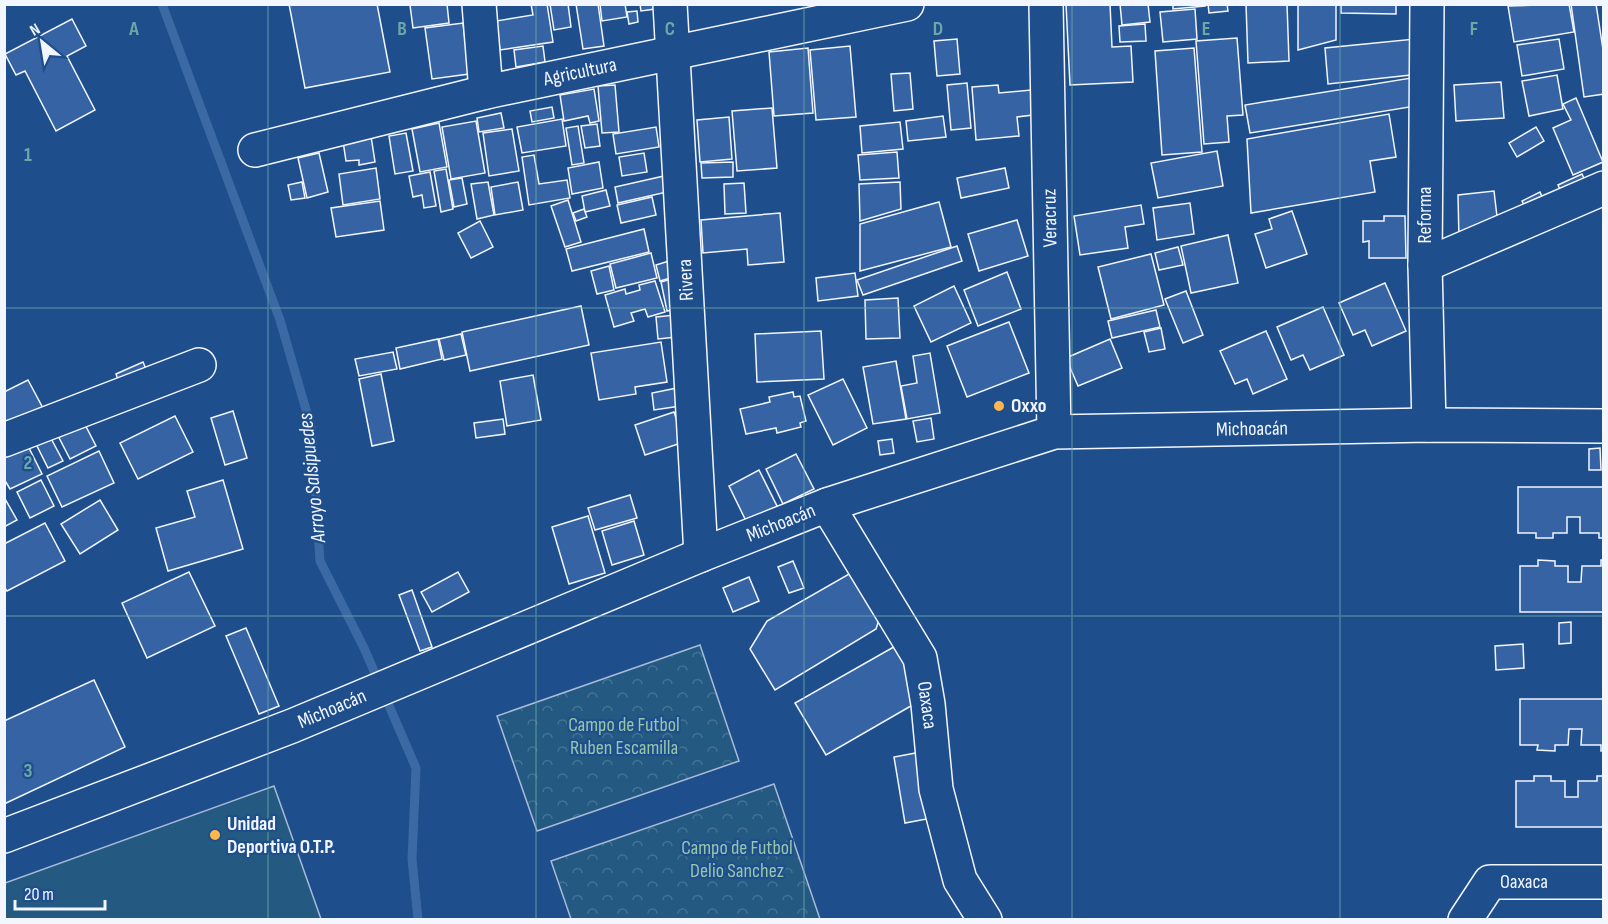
<svg xmlns="http://www.w3.org/2000/svg" width="1608" height="924" viewBox="0 0 1608 924" font-family="'Sofia Sans Condensed',sans-serif">
<style>
.grass{fill:#245a82;stroke:#a8bbd7;stroke-width:1.5}
.park{fill:url(#park-crowns);stroke:#a8bbd7;stroke-width:1.5}
.lines{fill:none;stroke-linecap:round;stroke-linejoin:round}
.stream{stroke:#3b69a3;stroke-width:9}
.building{fill:#3563a3;stroke:#f2f6ff;stroke-width:1.5}
.minor-casing{stroke:#f2f6ff;stroke-width:36}
.minor{stroke:#1f4e8c;stroke-width:33}
.grid{fill:none;stroke:#6aa9a8;stroke-width:1.5;stroke-opacity:0.55}
.poi-dot{fill:#ffb74d;stroke:#1f4e8c;stroke-width:2}
.labels{text-anchor:middle;dominant-baseline:central;stroke-width:4.5;stroke-linejoin:round;paint-order:stroke}
.street-label{font-size:20px;fill:#f2f6ff;stroke:#1f4e8c}
.poi-label{font-size:20px;font-weight:bold;fill:#f2f6ff;stroke:#1f4e8c;text-anchor:start}
.park-label{font-size:20px;fill:#97c8a6;stroke:#1f4e8c}
.water-label{font-size:21px;font-style:italic;fill:#f2f6ff;stroke:#1f4e8c}
.grid-label{font-size:20px;text-anchor:middle;font-weight:bold;fill:#6aa9a8;stroke:#1f4e8c;stroke-width:4.5;stroke-linejoin:round;paint-order:stroke}
</style>
<defs>
<pattern id="park-crowns" width="20" height="18" patternUnits="userSpaceOnUse" patternTransform="scale(1.5)"><rect width="20" height="18" fill="#245a82"/><path d="M2 6a3 3 0 1 1 6 0M12 15a3 3 0 1 1 6 0" fill="none" stroke="#447295"/></pattern>
</defs>
<rect width="100%" height="100%" fill="#1f4e8c"/>
<!-- grass -->
<polygon class="grass" points="274,786 321,919 5,919 5,883"/>
<!-- park -->
<g class="park">
<polygon points="700,645 739,761 537,831 497,716"/>
<polygon points="774,784 820,919 571,919 551,861"/>
</g>
<g class="lines">
<!-- stream -->
<polyline class="stream" points="162,4 280,320 311,427 320,561 364,648 416,768 412,859 418,920"/>
</g>
<!-- building -->
<g class="building">
<polygon points="289,4 377,4 390,72 305,88"/>
<polygon points="447,4 449,23 413,28 410,5"/>
<polygon points="531,4 547,4 553,42 500,50 496,21 533,15"/>
<polygon points="550,4 568,4 571,27 554,30"/>
<polygon points="576,4 598,4 604,46 583,49"/>
<polygon points="600,4 625,4 627,17 602,21"/>
<polygon points="640,4 654,4 655,9 641,11"/>
<polygon points="1066,4 1110,4 1112,47 1131,46 1133,82 1070,85"/>
<polygon points="1120,4 1148,4 1150,22 1122,25"/>
<polygon points="1173,4 1205,4 1205,6 1173,9"/>
<polygon points="1208,4 1227,4 1228,11 1209,13"/>
<polygon points="1246,4 1287,4 1289,61 1248,63"/>
<polygon points="1298,4 1336,4 1336,40 1298,50"/>
<polygon points="1341,4 1396,4 1396,14 1341,13"/>
<polygon points="1569,4 1574,32 1514,42 1508,6"/>
<polygon points="1571,4 1596,4 1604,56 1604,94 1584,97"/>
<polygon points="1195,9 1197,39 1163,42 1160,12"/>
<polygon points="637,11 638,22 629,24 627,12"/>
<polygon points="72,19 86,46 67,56 95,110 56,131 25,71 16,75 5,54"/>
<polygon points="463,23 469,74 432,79 425,28"/>
<polygon points="1145,24 1146,41 1120,42 1119,26"/>
<polygon points="1237,38 1243,115 1227,116 1229,142 1204,144 1196,41"/>
<polygon points="957,39 960,74 937,76 934,41"/>
<polygon points="1415,39 1411,75 1328,84 1325,48"/>
<polygon points="1559,39 1564,69 1522,76 1517,45"/>
<polygon points="543,46 545,62 516,67 514,50"/>
<polygon points="850,46 856,117 816,120 810,50"/>
<polygon points="808,48 813,113 774,116 769,52"/>
<polygon points="1194,48 1202,152 1162,155 1155,51"/>
<polygon points="910,73 913,109 894,111 891,74"/>
<polygon points="1557,75 1563,109 1529,116 1522,81"/>
<polygon points="1411,78 1416,106 1250,133 1245,105"/>
<polygon points="1501,82 1504,118 1456,121 1454,85"/>
<polygon points="967,83 971,128 951,130 947,85"/>
<polygon points="615,85 619,132 602,133 598,86"/>
<polygon points="998,85 999,93 1031,90 1033,115 1017,117 1019,136 976,140 972,87"/>
<polygon points="594,89 599,121 590,123 588,116 564,121 560,95"/>
<polygon points="1576,98 1603,162 1573,175 1553,128 1571,120 1563,104"/>
<polygon points="552,107 554,118 532,122 530,111"/>
<polygon points="772,108 777,168 737,171 732,111"/>
<polygon points="501,113 504,128 479,132 477,118"/>
<polygon points="1389,114 1396,157 1370,161 1375,192 1251,213 1247,139"/>
<polygon points="943,116 946,137 908,141 906,121"/>
<polygon points="729,117 732,159 700,162 697,120"/>
<polygon points="562,119 566,146 522,153 517,127"/>
<polygon points="476,121 485,173 451,179 442,127"/>
<polygon points="900,122 903,149 862,153 860,126"/>
<polygon points="439,123 447,167 420,172 412,129"/>
<polygon points="597,124 600,146 585,148 581,126"/>
<polygon points="578,126 584,163 572,165 566,128"/>
<polygon points="656,127 659,147 616,154 613,134"/>
<polygon points="1536,127 1544,141 1517,157 1509,143"/>
<polygon points="512,129 519,171 489,176 483,133"/>
<polygon points="406,133 413,171 395,174 389,136"/>
<polygon points="371,136 375,162 359,165 359,160 346,161 343,141"/>
<polygon points="1217,151 1223,186 1158,198 1151,163"/>
<polygon points="897,152 899,178 860,180 858,155"/>
<polygon points="319,153 328,192 307,198 298,158"/>
<polygon points="644,153 647,172 622,176 619,157"/>
<polygon points="534,155 539,184 567,180 570,198 529,205 522,157"/>
<polygon points="599,162 603,188 572,194 568,168"/>
<polygon points="733,162 733,177 702,178 701,163"/>
<polygon points="376,168 380,199 343,205 339,174"/>
<polygon points="1005,168 1009,188 961,198 957,178"/>
<polygon points="446,169 453,209 441,212 434,171"/>
<polygon points="430,172 436,206 424,208 422,195 413,197 409,176"/>
<polygon points="1582,174 1588,187 1563,197 1558,185"/>
<polygon points="664,176 667,192 618,203 615,187"/>
<polygon points="462,178 467,204 454,207 449,180"/>
<polygon points="302,182 305,198 291,200 288,185"/>
<polygon points="488,182 494,215 477,219 471,184"/>
<polygon points="518,182 523,210 495,215 491,187"/>
<polygon points="900,182 901,209 860,221 859,184"/>
<polygon points="744,183 746,213 725,214 724,184"/>
<polygon points="606,190 610,206 585,212 582,196"/>
<polygon points="1494,191 1498,225 1459,240 1458,195"/>
<polygon points="1540,192 1545,204 1528,212 1522,201"/>
<polygon points="652,197 656,215 621,223 617,205"/>
<polygon points="568,200 581,242 565,247 551,206"/>
<polygon points="380,201 384,230 336,237 331,208"/>
<polygon points="939,202 951,247 860,271 860,224"/>
<polygon points="1190,203 1194,234 1157,240 1153,208"/>
<polygon points="1141,205 1144,224 1125,227 1128,248 1080,255 1074,216"/>
<polygon points="584,209 587,217 576,221 573,213"/>
<polygon points="1292,211 1307,254 1266,268 1255,234 1272,229 1269,219"/>
<polygon points="780,213 784,262 748,265 747,249 703,253 701,220"/>
<polygon points="1384,216 1405,216 1406,258 1369,258 1369,241 1363,242 1363,221 1384,221"/>
<polygon points="1017,220 1028,256 979,271 968,234"/>
<polygon points="480,221 493,247 471,258 458,233"/>
<polygon points="644,229 649,252 572,271 566,249"/>
<polygon points="1228,235 1238,283 1191,293 1181,246"/>
<polygon points="957,246 962,261 863,295 857,280"/>
<polygon points="1178,247 1183,265 1159,270 1155,253"/>
<polygon points="651,253 657,278 616,288 610,264"/>
<polygon points="1151,254 1164,305 1111,319 1098,267"/>
<polygon points="669,261 674,277 660,281 656,265"/>
<polygon points="609,266 614,290 597,294 591,271"/>
<polygon points="1007,272 1021,309 978,326 964,290"/>
<polygon points="855,273 858,296 818,301 816,278"/>
<polygon points="671,279 677,309 667,311 661,282"/>
<polygon points="655,281 665,312 648,317 645,309 631,313 634,321 614,327 605,295 625,289 626,294 640,290 639,285"/>
<polygon points="1385,283 1406,331 1372,346 1365,330 1353,335 1339,303"/>
<polygon points="954,286 971,323 931,342 914,306"/>
<polygon points="1186,291 1203,335 1183,343 1165,299"/>
<polygon points="898,298 900,338 866,339 865,300"/>
<polygon points="581,306 589,345 470,371 462,332"/>
<polygon points="1323,307 1344,355 1310,370 1303,355 1291,360 1277,327"/>
<polygon points="1156,310 1160,327 1112,338 1108,321"/>
<polygon points="675,315 676,337 658,339 656,317"/>
<polygon points="1009,322 1029,373 967,397 947,346"/>
<polygon points="1161,328 1165,349 1149,352 1144,332"/>
<polygon points="821,331 824,379 757,382 755,334"/>
<polygon points="1266,331 1287,379 1253,394 1247,379 1235,384 1220,351"/>
<polygon points="461,334 466,355 444,360 439,339"/>
<polygon points="438,339 442,359 400,369 396,348"/>
<polygon points="1110,339 1122,368 1078,386 1066,358"/>
<polygon points="661,342 667,382 635,387 636,394 599,400 591,353"/>
<polygon points="393,352 397,369 359,376 355,359"/>
<polygon points="930,353 940,413 907,419 901,386 917,383 913,356"/>
<polygon points="896,361 906,419 873,424 863,367"/>
<polygon points="143,362 149,376 121,388 116,374"/>
<polygon points="381,374 394,441 372,446 359,379"/>
<polygon points="533,375 541,420 507,426 500,381"/>
<polygon points="843,379 867,428 833,445 808,395"/>
<polygon points="28,380 45,412 4,432 4,392"/>
<polygon points="677,388 680,406 654,410 652,393"/>
<polygon points="793,392 794,397 800,396 806,421 800,423 801,427 777,433 776,428 746,434 740,409 770,402 769,397"/>
<polygon points="233,411 247,458 225,465 211,418"/>
<polygon points="674,412 684,442 645,455 635,425"/>
<polygon points="79,413 96,446 70,459 53,426"/>
<polygon points="175,416 193,452 138,479 120,443"/>
<polygon points="931,418 934,439 917,442 913,421"/>
<polygon points="503,419 505,434 476,438 474,423"/>
<polygon points="47,431 63,461 48,468 33,438"/>
<polygon points="24,438 42,474 10,489 4,479 4,448"/>
<polygon points="892,439 894,453 880,455 878,441"/>
<polygon points="1600,448 1601,470 1589,470 1589,449"/>
<polygon points="99,451 114,483 62,507 47,476"/>
<polygon points="796,454 814,489 783,504 766,469"/>
<polygon points="759,470 778,508 747,523 729,486"/>
<polygon points="41,480 54,506 30,518 17,492"/>
<polygon points="223,480 243,549 168,571 156,528 195,517 187,491"/>
<polygon points="1518,487 1604,487 1604,538 1599,538 1599,533 1580,533 1580,517 1567,517 1567,533 1553,533 1553,538 1536,538 1536,533 1518,533"/>
<polygon points="630,495 637,518 595,530 588,508"/>
<polygon points="4,497 17,520 4,527"/>
<polygon points="100,500 118,530 80,554 61,524"/>
<polygon points="588,516 605,573 569,584 552,527"/>
<polygon points="634,521 644,555 612,565 602,531"/>
<polygon points="45,523 65,561 7,591 4,587 4,544"/>
<polygon points="1538,560 1555,561 1555,566 1568,566 1568,582 1581,582 1582,566 1601,566 1601,560 1604,560 1604,612 1520,612 1520,566 1538,566"/>
<polygon points="793,561 804,588 789,593 778,567"/>
<polygon points="863,566 884,604 876,629 775,690 750,649 767,621"/>
<polygon points="189,572 215,626 147,658 122,603"/>
<polygon points="458,572 469,592 432,612 421,592"/>
<polygon points="749,577 759,601 733,612 723,588"/>
<polygon points="412,590 432,647 420,651 399,595"/>
<polygon points="1571,622 1571,643 1559,644 1559,623"/>
<polygon points="246,628 279,706 259,714 226,636"/>
<polygon points="906,640 916,703 826,755 795,703"/>
<polygon points="1523,644 1524,668 1496,670 1495,646"/>
<polygon points="94,680 125,747 4,804 4,721"/>
<polygon points="1520,699 1604,699 1604,750 1601,751 1601,745 1581,745 1582,729 1569,729 1568,745 1555,745 1555,751 1537,750 1538,745 1520,745"/>
<polygon points="921,752 932,818 905,823 894,757"/>
<polygon points="1534,776 1551,776 1551,781 1565,781 1565,797 1578,797 1578,781 1597,781 1597,776 1604,776 1604,827 1516,827 1516,781 1534,781"/>
</g>
<g class="lines">
<defs>
<g id="minor">
<polyline points="479,4 486,92"/>
<polyline points="670,4 701,555"/>
<polyline points="1046,4 1054,432"/>
<polyline points="1427,4 1425,265 1429,425"/>
<polyline points="255,150 486,92 907,4"/>
<polyline points="1425,265 1604,188"/>
<polyline points="4,440 199,365"/>
<polyline points="827,505 920,658 928,704 936,789 960,880 985,920"/>
<polyline points="4,836 292,726 701,555 827,505 1054,432 1429,425 1604,426"/>
<polyline points="1465,920 1490,882 1604,882"/>
</g>
</defs>
<!-- minor casing -->
<use href="#minor" class="minor-casing"/>
<!-- minor -->
<use href="#minor" class="minor"/>
</g>
<!-- grid -->
<path class="grid" d="M268,4V920M536,4V920M804,4V920M1072,4V920M1340,4V920M4,308H1604M4,616H1604"/>
<!-- markers -->
<g class="poi-dot">
<circle cx="999" cy="406" r="6"/>
<circle cx="215" cy="835" r="6"/>
</g>
<g class="labels">
<!-- street labels -->
<g class="street-label">
<text transform="translate(580 72) rotate(-12)">Agricultura</text>
<text transform="translate(1425 215) rotate(-90)">Reforma</text>
<text transform="translate(1050 218) rotate(-91)">Veracruz</text>
<text transform="translate(686 280) rotate(-93)">Rivera</text>
<text transform="translate(1252 429) rotate(-1)">Michoacán</text>
<text transform="translate(781 523) rotate(-22)">Michoacán</text>
<text transform="translate(927 705) rotate(82)">Oaxaca</text>
<text transform="translate(332 709) rotate(-23)">Michoacán</text>
<text x="1524" y="882">Oaxaca</text>
</g>
<!-- poi labels -->
<g class="poi-label">
<text x="1011" y="406">Oxxo</text>
<text x="227" y="824">Unidad<tspan x="227" dy="23">Deportiva O.T.P.</tspan></text>
</g>
<!-- park labels -->
<g class="park-label">
<text x="624" y="725">Campo de Futbol<tspan x="624" dy="23">Ruben Escamilla</tspan></text>
<text x="737" y="848">Campo de Futbol<tspan x="737" dy="23">Delio Sanchez</tspan></text>
</g>
<!-- water labels -->
<g class="water-label">
<text transform="translate(312 478) rotate(-96)">Arroyo Salsipuedes</text>
</g>
</g>
<g class="grid-label">
<text x="134" y="35">A</text>
<text x="402" y="35">B</text>
<text x="670" y="35">C</text>
<text x="938" y="35">D</text>
<text x="1206" y="35">E</text>
<text x="1474" y="35">F</text>
<text x="28" y="161">1</text>
<text x="28" y="469">2</text>
<text x="28" y="777">3</text>
</g>
<!-- border -->
<rect width="1608" height="924" fill="none" stroke="#f2f6ff" stroke-width="12"/>
<!-- north arrow -->
<g transform="translate(42 42) rotate(330)" stroke="#1f4e8c" stroke-width="4.5" paint-order="stroke">
<path d="M0-4.5L10 22L0 15L-10 22Z" fill="#f2f6ff"/>
<text y="-9" font-size="16" font-weight="bold" text-anchor="middle" fill="#f2f6ff">N</text>
</g>
<!-- scale -->
<path d="M15 900v9h90v-9" fill="none" stroke="#f2f6ff" stroke-width="3"/>
<text x="24" y="900" font-size="18" fill="#f2f6ff" stroke="#1f4e8c" stroke-width="4.5" paint-order="stroke">20 m</text>
</svg>
